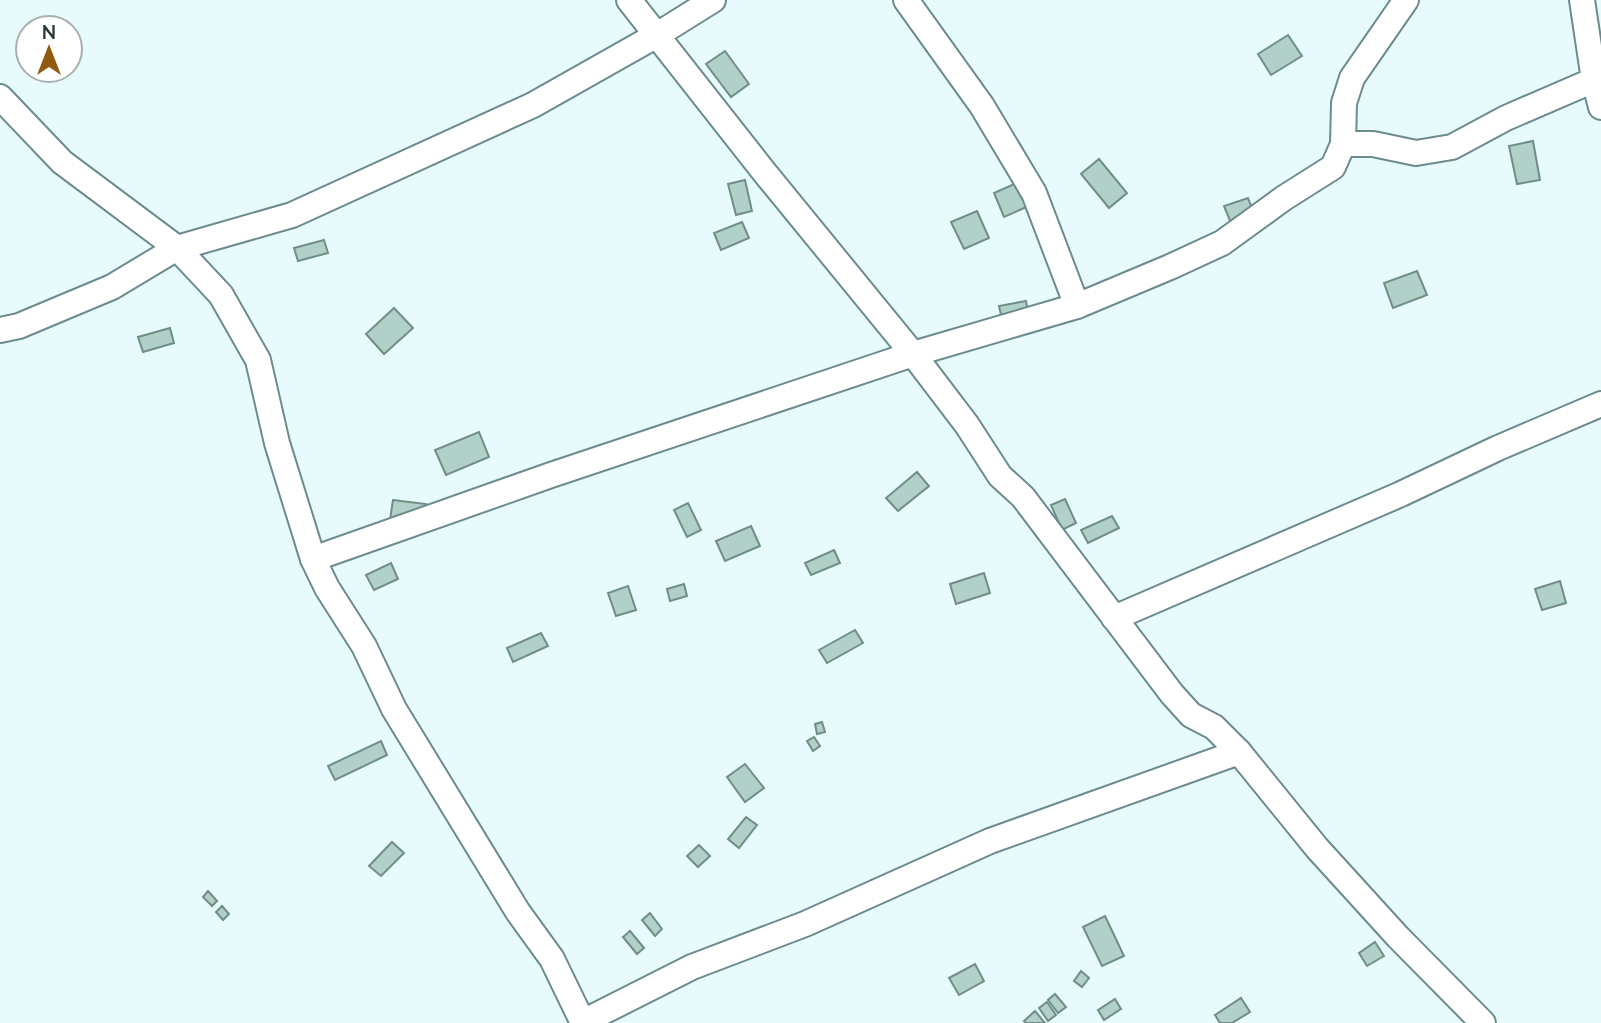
<svg xmlns="http://www.w3.org/2000/svg" width="1601" height="1023" viewBox="0 0 1601 1023" font-family="Mulish,sans-serif">
<style>
.building{fill:#b1d0c7;stroke:#708e86;stroke-width:2}
.lines{fill:none;stroke-linecap:round;stroke-linejoin:round}
.minor-casing{stroke:#6c8b8f;stroke-width:28}
.minor{stroke:#fff;stroke-width:24}
</style>
<rect width="100%" height="100%" fill="#e7fbfd"/>
<!-- building -->
<g class="building">
<polygon points="1288,35 1302,56 1271,75 1258,54"/>
<polygon points="725,51 749,84 731,97 706,64"/>
<polygon points="1533,141 1540,180 1517,184 1509,146"/>
<polygon points="1099,159 1127,193 1109,208 1081,174"/>
<polygon points="745,180 752,211 736,215 728,184"/>
<polygon points="1021,181 1031,205 1004,217 994,193"/>
<polygon points="1248,198 1260,229 1237,238 1224,206"/>
<polygon points="977,211 989,238 964,249 951,222"/>
<polygon points="742,222 749,238 721,250 714,233"/>
<polygon points="324,240 328,253 298,261 294,248"/>
<polygon points="1417,271 1427,295 1393,308 1384,283"/>
<polygon points="1026,301 1031,328 1005,333 999,306"/>
<polygon points="394,308 413,328 384,354 366,334"/>
<polygon points="170,328 174,343 143,352 138,337"/>
<polygon points="479,432 489,457 446,475 435,450"/>
<polygon points="917,472 929,486 898,511 886,498"/>
<polygon points="1065,499 1076,523 1062,530 1051,505"/>
<polygon points="393,500 426,504 422,531 389,526"/>
<polygon points="688,503 701,530 687,537 674,510"/>
<polygon points="1112,516 1119,528 1088,543 1081,530"/>
<polygon points="751,526 760,546 725,561 716,541"/>
<polygon points="834,550 840,563 811,575 805,563"/>
<polygon points="391,563 398,579 374,590 366,575"/>
<polygon points="984,573 990,593 956,604 950,584"/>
<polygon points="1560,581 1566,603 1542,610 1535,589"/>
<polygon points="684,584 687,596 670,601 667,589"/>
<polygon points="628,586 636,610 616,616 608,593"/>
<polygon points="855,630 863,643 827,663 819,650"/>
<polygon points="541,633 548,646 513,662 507,648"/>
<polygon points="822,722 825,732 817,734 815,724"/>
<polygon points="814,737 820,746 813,751 807,741"/>
<polygon points="381,741 387,755 335,780 328,766"/>
<polygon points="745,764 764,788 745,802 727,777"/>
<polygon points="746,817 757,825 739,848 728,839"/>
<polygon points="392,842 404,853 381,876 369,866"/>
<polygon points="699,845 710,856 698,867 687,856"/>
<polygon points="208,891 217,901 212,906 203,897"/>
<polygon points="222,906 229,914 223,920 216,912"/>
<polygon points="650,913 662,929 655,936 642,920"/>
<polygon points="1105,916 1124,956 1102,966 1083,927"/>
<polygon points="630,931 644,948 637,954 623,937"/>
<polygon points="1375,942 1384,956 1367,966 1359,953"/>
<polygon points="975,964 984,981 959,995 949,978"/>
<polygon points="1081,971 1089,978 1082,987 1074,981"/>
<polygon points="1055,994 1066,1007 1058,1013 1048,1000"/>
<polygon points="1241,998 1250,1012 1232,1023 1220,1023 1215,1015"/>
<polygon points="1115,999 1121,1009 1104,1020 1098,1010"/>
<polygon points="1047,1002 1056,1015 1048,1021 1039,1008"/>
<polygon points="1035,1011 1045,1023 1026,1023 1024,1021"/>
</g>
<g class="lines">
<defs>
<g id="minor">
<polyline points="629,0 765,173 913,354 967,425 1000,476 1023,497 1172,694 1191,715 1214,727 1239,752 1317,848 1398,937 1483,1023"/>
<polyline points="906,0 982,106 1034,193 1077,306"/>
<polyline points="1582,0 1594,80 1601,107"/>
<polyline points="0,97 62,162 177,248 221,295 258,360 277,443 313,559 327,588 364,646 394,709 518,912 552,959 583,1023"/>
<polyline points="1343,144 1373,144 1416,153 1452,147 1506,118 1594,80"/>
<polyline points="0,330 19,326 112,287 177,248 292,215 533,105 657,35 713,0"/>
<polyline points="313,559 551,475 913,354 1077,306 1170,267 1222,243 1284,198 1333,167 1343,144 1344,103 1352,78 1406,0"/>
<polyline points="1114,618 1401,494 1498,448 1601,404"/>
<polyline points="583,1022 692,967 805,924 990,841 1239,752"/>
</g>
</defs>
<!-- minor casing -->
<use href="#minor" class="minor-casing"/>
<!-- minor -->
<use href="#minor" class="minor"/>
</g>
<!-- north arrow -->
<g transform="translate(49 49)"><circle r="33" fill="#ffffff" stroke="#a9afaf" stroke-width="2"/>
<path d="M0-5L12 26L0 18L-12 26Z" fill="#915a11"/>
<text y="-10" font-size="19" font-weight="bold" text-anchor="middle" fill="#283637">N</text>
</g>
</svg>
